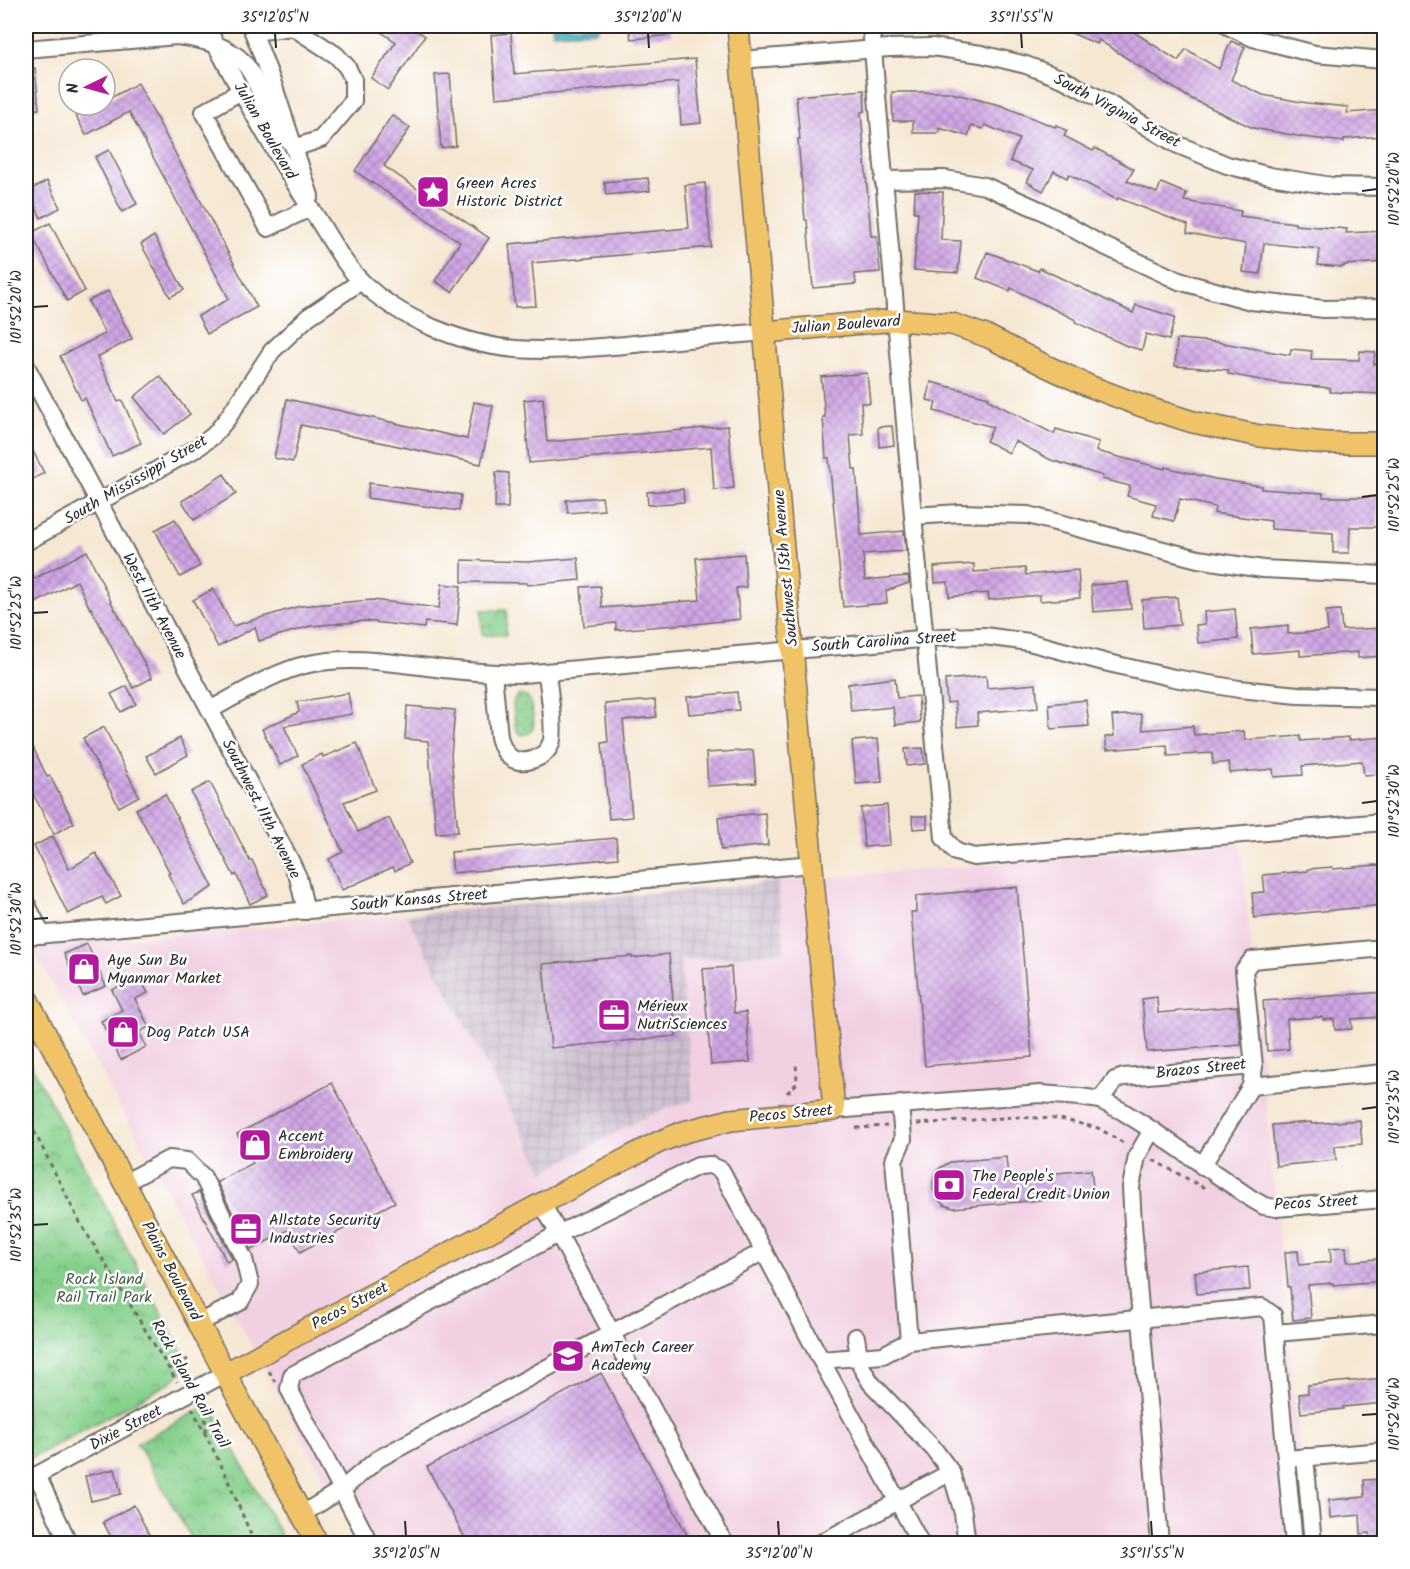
<svg xmlns="http://www.w3.org/2000/svg" width="1410" height="1569" viewBox="0 0 1410 1569" font-family="Kalam,sans-serif">
<style>
.built{fill:#f1d0e2}
.industrial{fill:url(#industrial-grid)}
.grass{fill:url(#grass-dots);stroke:#587e5c;stroke-width:1.5}
.park{fill:url(#park-crowns);stroke:#587e5c;stroke-width:1.5}
.water{fill:url(#water-waves);stroke:#3a7276;stroke-width:1.5}
.building{fill:url(#building-cross-hatch)}
.lines{fill:none;stroke-linecap:round;stroke-linejoin:round}
.minor-casing{stroke:#726d66;stroke-width:20}
.major-casing{stroke:#726d66;stroke-width:24}
.path{stroke:#726d66;stroke-width:3;stroke-dasharray:4.5 4.5;stroke-linecap:butt}
.minor{stroke:#fff;stroke-width:16}
.major{stroke:#f0c369;stroke-width:21}
.ticks{fill:none;stroke:#2b2b2b;stroke-width:2}
.labels{text-anchor:middle;dominant-baseline:central;stroke-width:5;stroke-linejoin:round;paint-order:stroke}
.street-label{font-size:16px;fill:#2b2b2b;stroke:#fff}
.poi-label{font-size:16px;fill:#2b2b2b;stroke:#fff;text-anchor:start}
.park-label{font-size:16px;fill:#465d48;stroke:#fff}
.neatline{fill:none;stroke:#2b2b2b;stroke-width:2}
.ticks-label{font-size:15px;text-anchor:middle;fill:#2b2b2b}
</style>
<defs>
<pattern id="industrial-grid" width="8" height="8" patternUnits="userSpaceOnUse" patternTransform="scale(1.5)"><rect width="8" height="8" fill="#cebed0"/><path d="M0 4h8M4 0v8" fill="none" stroke="#b1a3b3"/></pattern>
<pattern id="grass-dots" width="8" height="8" patternUnits="userSpaceOnUse" patternTransform="scale(1.5)"><rect width="8" height="8" fill="#86d08c"/><path d="M2 2h.1M6 6h.1" fill="none" stroke="#6ea973" stroke-width="1.8" stroke-linecap="round"/></pattern>
<pattern id="park-crowns" width="20" height="18" patternUnits="userSpaceOnUse" patternTransform="scale(1.5)"><rect width="20" height="18" fill="#86d08c"/><path d="M2 6a3 3 0 1 1 6 0M12 15a3 3 0 1 1 6 0" fill="none" stroke="#6ea973"/></pattern>
<pattern id="water-waves" width="16" height="10" patternUnits="userSpaceOnUse" patternTransform="scale(1.5)"><rect width="16" height="10" fill="#4ab8c2"/><path d="M0 5q4-4 8 0t8 0" fill="none" stroke="#3e969e"/></pattern>
<pattern id="building-cross-hatch" width="8" height="8" patternUnits="userSpaceOnUse" patternTransform="scale(1.5)"><rect width="8" height="8" fill="#d0a6e5"/><path d="M0 0l8 8M0 8l8-8" fill="none" stroke="#a987ba"/></pattern>
</defs>
<rect width="100%" height="100%" fill="#fff"/>
<filter id="ink" filterUnits="userSpaceOnUse"><feTurbulence type="fractalNoise" baseFrequency=".0167" numOctaves="2"/><feDisplacementMap in="SourceGraphic" scale="12" xChannelSelector="R" yChannelSelector="G"/><feConvolveMatrix kernelMatrix="1 2 1 2 8 2 1 2 1" color-interpolation-filters="sRGB"/></filter>
<filter id="wash" filterUnits="userSpaceOnUse"><feTurbulence type="fractalNoise" baseFrequency=".008" numOctaves="4" result="noise"/><feDisplacementMap in="SourceGraphic" scale="24" xChannelSelector="R" yChannelSelector="G"/><feGaussianBlur stdDeviation="1.35" result="paint"/><feColorMatrix in="noise" values="0 0 0 0 0 0 0 0 0 0 0 0 0 0 0 0 0 1.4 0 .05"/><feComposite in="paint" operator="in"/></filter>
<g filter="url(#wash)">
<rect width="100%" height="100%" fill="#f6e7d3"/>
<!-- built -->
<polygon class="built" points="1241,843 1308,1543 359,1543 247,1336 33,949 38,947 788,881"/>
<!-- industrial -->
<polygon class="industrial" points="778,882 784,951 680,961 693,1101 670,1107 641,1119 544,1172 406,915"/>
<!-- grass -->
<path class="grass" d="M518,695L527,696C531,701 535,722 533,728C531,734 522,737 518,732C514,727 515,718 514,713C513,705 512,700 518,695Z"/>
<!-- park -->
<g class="park">
<polygon points="482,610 507,610 506,635 482,635"/>
<polygon points="26,1055 182,1353 183,1371 168,1384 26,1461"/>
<polygon points="201,1409 210,1411 215,1414 285,1543 194,1543 137,1443"/>
</g>
<!-- water -->
<polygon class="water" points="552,26 598,26 599,29 597,31 553,33"/>
<g id="blocks">
<!-- building -->
<g class="building">
<polygon points="372,26 410,26 425,36 388,90 371,78 396,42"/>
<polygon points="629,26 671,26 671,35 631,39"/>
<polygon points="1055,26 1125,26 1178,61 1186,49 1219,69 1231,41 1245,47 1231,80 1263,95 1307,103 1348,107 1347,113 1384,110 1384,136 1344,139 1344,142 1303,137 1253,128 1188,97 1148,72 1099,40 1097,44"/>
<polygon points="511,33 514,74 695,59 701,123 681,125 678,82 496,98 491,35"/>
<polygon points="26,68 35,68 39,109 26,110"/>
<polygon points="450,74 456,146 441,148 435,75"/>
<polygon points="138,83 257,307 207,334 198,316 229,299 129,112 86,135 76,116 97,105 105,105 105,101"/>
<polygon points="864,90 865,111 861,112 871,236 877,236 880,272 855,274 856,284 813,288 807,220 805,220 798,139 800,139 796,96"/>
<polygon points="892,92 947,92 1000,105 1055,127 1056,125 1067,131 1064,136 1093,151 1095,148 1134,169 1127,181 1157,193 1161,183 1187,194 1184,201 1241,211 1240,216 1295,223 1295,225 1347,229 1346,233 1384,231 1384,262 1344,265 1344,267 1318,265 1320,249 1264,243 1260,274 1243,272 1246,244 1187,233 1188,225 1118,198 1117,200 1069,174 1067,178 1054,171 1043,191 1027,182 1033,170 1010,161 1019,139 985,125 983,129 971,126 968,136 939,128 939,133 913,133 913,121 893,121"/>
<polygon points="392,115 410,128 384,166 489,238 452,292 435,281 460,242 355,171"/>
<polygon points="109,150 137,204 122,212 95,157"/>
<polygon points="648,178 650,191 606,195 604,182"/>
<polygon points="47,181 60,208 41,218 28,191"/>
<polygon points="705,183 711,247 532,263 536,306 515,307 509,244 689,228 685,185"/>
<polygon points="915,191 943,192 941,240 961,241 958,273 914,270 918,212 914,212"/>
<polygon points="50,223 85,291 67,301 31,233"/>
<polygon points="154,236 184,290 170,297 141,244"/>
<polygon points="987,252 1038,271 1040,268 1133,313 1136,305 1175,317 1169,340 1146,334 1142,350 1127,346 1075,322 1076,320 1011,288 1010,291 977,278"/>
<polygon points="108,291 132,339 97,357 118,402 122,400 141,443 112,456 85,398 81,400 60,356 105,334 88,301"/>
<polygon points="1177,339 1217,342 1290,355 1291,349 1312,351 1311,359 1359,360 1360,351 1375,352 1374,364 1384,363 1384,394 1330,392 1330,388 1277,383 1228,374 1229,370 1175,366"/>
<polygon points="867,373 870,403 861,403 863,434 850,435 853,469 856,469 861,535 904,531 906,551 863,554 865,580 908,576 909,583 886,591 887,603 843,607 829,458 826,458 823,417 825,417 821,377"/>
<polygon points="160,376 190,414 164,434 134,397"/>
<polygon points="931,382 989,397 988,400 1054,434 1056,429 1099,442 1096,451 1165,469 1165,467 1215,479 1262,486 1261,489 1323,493 1323,497 1378,497 1377,527 1350,527 1349,553 1333,553 1333,533 1271,529 1271,521 1214,513 1215,507 1180,499 1174,521 1153,516 1156,504 1127,496 1130,486 1102,479 1103,476 1051,460 1015,441 1009,453 986,441 993,427 934,411 936,402 927,400"/>
<polygon points="543,398 547,442 728,426 734,488 714,490 711,447 529,463 524,400"/>
<polygon points="287,399 467,439 474,402 493,406 481,464 301,425 293,462 274,458"/>
<polygon points="892,426 894,445 879,447 878,427"/>
<polygon points="26,437 44,473 26,483"/>
<polygon points="496,472 509,473 508,508 495,508"/>
<polygon points="224,474 236,494 194,520 182,501"/>
<polygon points="369,483 461,495 459,511 367,498"/>
<polygon points="683,489 684,502 648,505 647,492"/>
<polygon points="602,497 604,510 568,513 566,500"/>
<polygon points="175,519 200,566 180,577 155,530"/>
<polygon points="87,551 115,610 116,610 152,678 133,688 91,608 90,609 77,581 26,608 26,583"/>
<polygon points="744,554 746,587 736,588 740,619 686,625 686,624 616,630 616,623 584,626 581,587 600,586 602,608 700,600 696,558"/>
<polygon points="578,558 580,580 527,585 527,583 462,582 462,560 527,562"/>
<polygon points="974,564 974,572 1025,568 1026,575 1078,570 1080,598 1040,601 1040,595 989,600 988,593 949,597 948,582 935,583 934,567"/>
<polygon points="1128,582 1131,609 1093,612 1091,585"/>
<polygon points="442,584 461,586 457,625 425,622 424,628 365,621 311,626 259,641 255,627 218,647 193,600 213,589 233,626 300,606 372,600 439,608"/>
<polygon points="1177,597 1180,625 1144,628 1142,600"/>
<polygon points="1235,609 1238,639 1198,643 1196,625 1205,624 1204,612"/>
<polygon points="1340,610 1342,630 1384,628 1384,656 1358,658 1358,652 1300,656 1300,650 1253,654 1251,629 1288,625 1288,634 1328,631 1326,611"/>
<polygon points="986,676 987,688 1036,684 1038,708 977,713 978,725 957,727 955,702 947,703 945,680"/>
<polygon points="895,678 897,698 918,696 920,722 895,725 893,707 851,711 848,684"/>
<polygon points="127,686 136,704 121,712 111,694"/>
<polygon points="737,692 739,710 689,714 687,697"/>
<polygon points="348,693 352,714 284,726 298,756 280,765 262,729 299,712 297,702"/>
<polygon points="655,700 656,717 623,720 632,817 609,819 602,743 608,742 605,704"/>
<polygon points="1086,700 1089,726 1051,729 1049,704"/>
<polygon points="407,706 455,710 451,756 458,832 436,833 428,741 405,739"/>
<polygon points="1141,714 1143,730 1193,726 1194,735 1244,731 1245,740 1300,736 1301,741 1349,737 1349,740 1384,737 1384,774 1364,775 1362,761 1302,766 1303,775 1274,777 1273,769 1230,773 1229,762 1213,764 1212,753 1168,756 1167,745 1107,750 1105,737 1114,736 1112,716"/>
<polygon points="104,727 139,796 119,807 83,738"/>
<polygon points="26,732 47,777 50,776 74,823 54,834 26,780"/>
<polygon points="180,738 188,755 156,773 146,756"/>
<polygon points="878,739 882,782 856,784 852,741"/>
<polygon points="357,743 376,790 344,802 358,832 389,818 410,863 395,871 393,867 342,890 329,859 343,852 302,764 322,754 323,757"/>
<polygon points="923,748 925,764 907,766 905,749"/>
<polygon points="753,750 756,783 708,786 706,753"/>
<polygon points="210,782 250,861 252,860 268,895 250,904 236,874 234,876 191,792"/>
<polygon points="165,794 213,887 184,904 168,874 170,873 136,809"/>
<polygon points="887,805 890,845 864,847 861,808"/>
<polygon points="765,813 768,845 721,850 718,817"/>
<polygon points="912,816 927,816 927,828 913,829"/>
<polygon points="53,836 69,869 96,853 121,896 106,904 102,897 68,914 34,846"/>
<polygon points="616,838 618,858 453,873 451,852"/>
<polygon points="1376,865 1384,866 1384,905 1254,918 1252,893 1265,892 1263,875 1308,871 1308,869 1332,867 1333,869"/>
<polygon points="1017,887 1032,1057 925,1066 911,912 916,912 916,896"/>
<polygon points="87,944 106,986 83,996 64,954"/>
<polygon points="669,954 676,1036 551,1048 543,964 632,956 632,958"/>
<polygon points="731,967 734,1013 746,1012 750,1062 711,1065 703,969"/>
<polygon points="139,976 148,993 135,999 149,1027 139,1032 146,1047 121,1060 101,1021 122,1010 112,990"/>
<polygon points="1384,992 1384,1017 1351,1019 1352,1029 1335,1030 1334,1019 1323,1020 1323,1017 1287,1019 1289,1049 1267,1051 1263,1001"/>
<polygon points="1157,997 1158,1013 1237,1006 1241,1045 1147,1052 1142,999"/>
<polygon points="332,1083 395,1202 300,1252 288,1230 251,1250 217,1182 253,1163 237,1134"/>
<polygon points="1360,1120 1362,1144 1335,1146 1336,1160 1276,1166 1272,1125 1311,1122 1311,1124"/>
<polygon points="1006,1157 1008,1177 1091,1170 1094,1195 953,1208 944,1205 936,1197 933,1189 933,1181 936,1172 940,1168 950,1162"/>
<polygon points="199,1192 232,1259 227,1262 192,1195"/>
<polygon points="1346,1247 1347,1262 1384,1258 1384,1281 1333,1285 1333,1283 1308,1285 1311,1318 1293,1320 1290,1287 1288,1287 1285,1252 1298,1251 1299,1265 1331,1262 1330,1248"/>
<polygon points="1248,1267 1250,1290 1197,1294 1195,1272"/>
<polygon points="601,1373 692,1544 468,1544 427,1467"/>
<polygon points="1384,1378 1384,1403 1343,1407 1343,1409 1301,1413 1299,1394 1308,1393 1308,1385"/>
<polygon points="115,1469 121,1494 91,1501 85,1476"/>
<polygon points="1384,1479 1384,1544 1371,1544 1370,1533 1361,1534 1360,1515 1330,1518 1329,1500 1365,1497 1364,1480"/>
<polygon points="134,1505 154,1544 115,1544 103,1522"/>
</g>
</g>
</g>
<g filter="url(#ink)">
<use href="#blocks" fill-opacity="0" stroke="#726d66" stroke-width="1.5"/>
<g class="lines">
<defs>
<g id="minor">
<path d="M206,26C240,91 276,156 317,218C331,240 343,263 361,281C399,319 464,345 516,349C552,352 589,348 625,345C672,340 719,336 765,332"/>
<polyline points="251,26 273,84 310,196"/>
<polyline points="871,26 913,516 944,838 956,852 974,857 1384,822"/>
<polyline points="1228,26 1253,38 1315,54 1384,60"/>
<polyline points="253,32 293,27 336,55 347,67 353,79 353,101 321,139 294,148"/>
<path d="M26,49L177,36C202,39 233,46 248,68C258,83 264,103 272,119C278,129 285,137 293,145"/>
<polyline points="741,60 889,48 932,47 981,54 1026,65 1065,80 1106,102 1176,144 1227,165 1270,176 1332,186 1384,187"/>
<polyline points="241,91 204,112 268,228 310,208"/>
<polyline points="883,180 945,179 985,186 1042,211 1100,244 1179,281 1251,301 1324,309 1384,308"/>
<polyline points="26,366 289,858 298,877 306,911"/>
<polyline points="913,516 960,513 1028,515 1198,559 1263,569 1384,575"/>
<polyline points="26,542 197,448 213,436 227,419 272,351 308,317 361,281"/>
<path d="M493,673L499,737C501,745 504,753 511,758C525,766 546,758 551,743C556,731 548,687 547,672"/>
<path d="M210,710C240,694 275,671 309,664C351,655 393,663 436,668C465,672 493,673 522,674L943,637L984,636L1029,642L1104,662L1174,678L1239,689L1298,695L1384,697"/>
<polyline points="26,903 42,935"/>
<polyline points="26,936 812,864"/>
<polyline points="1251,1086 1384,1073"/>
<polyline points="1100,1100 1115,1080 1124,1077 1254,1066"/>
<polyline points="900,1104 903,1139 894,1160 909,1341"/>
<polyline points="834,1110 1040,1094 1080,1097 1100,1100 1122,1111 1152,1130 1252,1199 1264,1206 1276,1208 1384,1199"/>
<polyline points="1152,1130 1137,1156 1131,1187 1133,1225 1160,1544"/>
<polyline points="1202,1166 1251,1086 1254,1066 1244,970 1252,960 1384,948"/>
<polyline points="124,1183 169,1159 187,1161 203,1177 244,1259 250,1284 240,1302 199,1323"/>
<polyline points="542,1203 725,1544"/>
<polyline points="1275,1333 1384,1324"/>
<polyline points="856,1337 859,1357 862,1368 871,1383 933,1448 951,1472 963,1513 967,1544"/>
<polyline points="821,1360 921,1544"/>
<polyline points="1305,1457 1313,1544"/>
<polyline points="37,1475 69,1544"/>
<polyline points="26,1481 226,1373"/>
<polyline points="302,1514 341,1490 378,1459 764,1251"/>
<polyline points="370,1544 289,1389 292,1375 558,1234 698,1166 710,1165 721,1170 821,1360 883,1355 909,1341 1262,1307 1273,1315 1286,1459"/>
<polyline points="819,1544 951,1472"/>
<polyline points="1294,1544 1286,1459 1384,1451"/>
</g>
<g id="major">
<polyline points="765,332 896,320 952,324 989,337 1046,366 1089,386 1142,406 1193,422 1260,436 1325,443 1384,443"/>
<polyline points="26,997 234,1390 318,1544"/>
<polyline points="226,1373 595,1175 659,1142 684,1132 731,1120 834,1110 780,514 738,26"/>
</g>
</defs>
<!-- minor casing -->
<use href="#minor" class="minor-casing"/>
<!-- major casing -->
<use href="#major" class="major-casing"/>
<!-- path -->
<g class="path">
<polyline points="787,1093 797,1083 796,1061"/>
<polyline points="26,1115 78,1219 177,1382"/>
<polyline points="917,1124 1015,1117 1060,1119 1098,1128 1127,1145"/>
<polyline points="856,1128 887,1126"/>
<polyline points="1153,1160 1208,1190"/>
<polyline points="169,1369 188,1359"/>
<polyline points="269,1371 275,1382"/>
<polyline points="192,1408 223,1469 255,1544"/>
<polyline points="206,1432 205,1417 207,1404"/>
</g>
<!-- minor -->
<use href="#minor" class="minor"/>
<!-- major -->
<use href="#major" class="major"/>
</g>
</g>
<!-- ticks -->
<path class="ticks" d="M275,33L276,48M648,33L649,48M1021,33L1022,48M1362,191L1377,189M33,307L48,306M1362,497L1377,495M33,613L48,612M1362,803L1377,801M33,919L48,918M1362,1109L1377,1107M33,1225L48,1224M1362,1415L1377,1414M405,1521L406,1536M778,1521L779,1536M1151,1521L1152,1536"/>
<!-- icons -->
<defs>
<symbol id="sight-square" viewBox="-11 -11 22 22"><rect x="-9" y="-9" width="18" height="18" rx="4" fill="#b5179e" stroke="#fff"/><path d="M0-6L1.8-2.2L6-1.7L2.9 1.2L3.7 5.4L0 3.3L-3.7 5.4L-2.9 1.2L-6-1.7L-1.8-2.2Z" fill="#fff"/></symbol>
<symbol id="shop-square" viewBox="-11 -11 22 22"><rect x="-9" y="-9" width="18" height="18" rx="4" fill="#b5179e" stroke="#fff"/><path d="M-5-2.5h2.3a2.7 3.5 0 0 1 5.4 0H5L5.5 6h-11ZM-1.5-2.5h3a1.5 2.3 0 0 0-3 0Z" fill="#fff"/></symbol>
<symbol id="office-square" viewBox="-11 -11 22 22"><rect x="-9" y="-9" width="18" height="18" rx="4" fill="#b5179e" stroke="#fff"/><path d="M-6-3h4V-5.5h4V-3h4V5H-6ZM-1-4.5V-3h2v-1.5ZM-6 0V1H6V0Z" fill="#fff"/></symbol>
<symbol id="bank-square" viewBox="-11 -11 22 22"><rect x="-9" y="-9" width="18" height="18" rx="4" fill="#b5179e" stroke="#fff"/><path d="M-6-4H6V4H-6ZM0-2.3a2.3 2.3 0 1 0 0 4.6a2.3 2.3 0 1 0 0-4.6Z" fill="#fff"/></symbol>
<symbol id="school-square" viewBox="-11 -11 22 22"><rect x="-9" y="-9" width="18" height="18" rx="4" fill="#b5179e" stroke="#fff"/><path d="M0-5L7-2L0 1L-7-2ZM-4 1L0 2.5L4 1V4Q0 6-4 4Z" fill="#fff"/></symbol>
</defs>
<g fill-rule="evenodd">
<use href="#sight-square" x="414" y="173" width="38" height="38"/>
<use href="#shop-square" x="65" y="950" width="38" height="38"/>
<use href="#office-square" x="595" y="996" width="38" height="38"/>
<use href="#shop-square" x="104" y="1013" width="38" height="38"/>
<use href="#shop-square" x="236" y="1126" width="38" height="38"/>
<use href="#bank-square" x="930" y="1166" width="38" height="38"/>
<use href="#office-square" x="227" y="1210" width="38" height="38"/>
<use href="#school-square" x="549" y="1337" width="38" height="38"/>
</g>
<g class="labels">
<!-- street labels -->
<g class="street-label">
<text transform="translate(1117 111) rotate(28)">South Virginia Street</text>
<text transform="translate(265 131) rotate(60)">Julian Boulevard</text>
<text transform="translate(846 325) rotate(-4)">Julian Boulevard</text>
<text transform="translate(136 480) rotate(-30)">South Mississippi Street</text>
<text transform="translate(786 568) rotate(-95)">Southwest 15th Avenue</text>
<text transform="translate(154 606) rotate(62)">West 11th Avenue</text>
<text transform="translate(884 642) rotate(-4)">South Carolina Street</text>
<text transform="translate(261 809) rotate(63)">Southwest 11th Avenue</text>
<text transform="translate(419 900) rotate(-5)">South Kansas Street</text>
<text transform="translate(1201 1069) rotate(-6)">Brazos Street</text>
<text transform="translate(791 1114) rotate(-5)">Pecos Street</text>
<text transform="translate(1316 1203) rotate(-3)">Pecos Street</text>
<text transform="translate(171 1271) rotate(62)">Plains Boulevard</text>
<text transform="translate(350 1306) rotate(-28)">Pecos Street</text>
<text transform="translate(190 1384) rotate(61)">Rock Island Rail Trail</text>
<text transform="translate(126 1428) rotate(-28)">Dixie Street</text>
</g>
<!-- poi labels -->
<g class="poi-label">
<text x="456" y="183">Green Acres<tspan x="456" dy="18">Historic District</tspan></text>
<text x="107" y="960">Aye Sun Bu<tspan x="107" dy="18">Myanmar Market</tspan></text>
<text x="637" y="1006">Mérieux<tspan x="637" dy="18">NutriSciences</tspan></text>
<text x="146" y="1032">Dog Patch USA</text>
<text x="278" y="1136">Accent<tspan x="278" dy="18">Embroidery</tspan></text>
<text x="972" y="1176">The People's<tspan x="972" dy="18">Federal Credit Union</tspan></text>
<text x="269" y="1220">Allstate Security<tspan x="269" dy="18">Industries</tspan></text>
<text x="591" y="1347">AmTech Career<tspan x="591" dy="18">Academy</tspan></text>
</g>
<!-- park labels -->
<g class="park-label">
<text x="104" y="1279">Rock Island<tspan x="104" dy="18">Rail Trail Park</tspan></text>
</g>
</g>
<!-- margin -->
<rect width="1410" height="1569" fill="none" stroke="#fff" stroke-width="66"/>
<!-- north arrow -->
<g transform="translate(87 87) rotate(265)"><circle r="28" fill="#ffffff" stroke="#aaaaaa" stroke-width="1.5"/>
<path d="M0-4.5L10 22L0 15L-10 22Z" fill="#b5179e"/>
<text y="-9" font-size="16" font-weight="bold" text-anchor="middle" fill="#2b2b2b">N</text>
</g>
<rect x="33" y="33" width="1344" height="1503" class="neatline"/>
<g class="ticks-label">
<text x="275" y="22">35°12'05"N</text>
<text x="648" y="22">35°12'00"N</text>
<text x="1021" y="22">35°11'55"N</text>
<text transform="translate(1394 189) rotate(-90)" y="5">101°52'20"W</text>
<text transform="translate(16 307) rotate(-90)" y="5">101°52'20"W</text>
<text transform="translate(1394 495) rotate(-90)" y="5">101°52'25"W</text>
<text transform="translate(16 613) rotate(-90)" y="5">101°52'25"W</text>
<text transform="translate(1394 801) rotate(-90)" y="5">101°52'30"W</text>
<text transform="translate(16 919) rotate(-90)" y="5">101°52'30"W</text>
<text transform="translate(1394 1107) rotate(-90)" y="5">101°52'35"W</text>
<text transform="translate(16 1225) rotate(-90)" y="5">101°52'35"W</text>
<text transform="translate(1394 1414) rotate(-90)" y="5">101°52'40"W</text>
<text x="406" y="1558">35°12'05"N</text>
<text x="779" y="1558">35°12'00"N</text>
<text x="1152" y="1558">35°11'55"N</text>
</g>
</svg>
